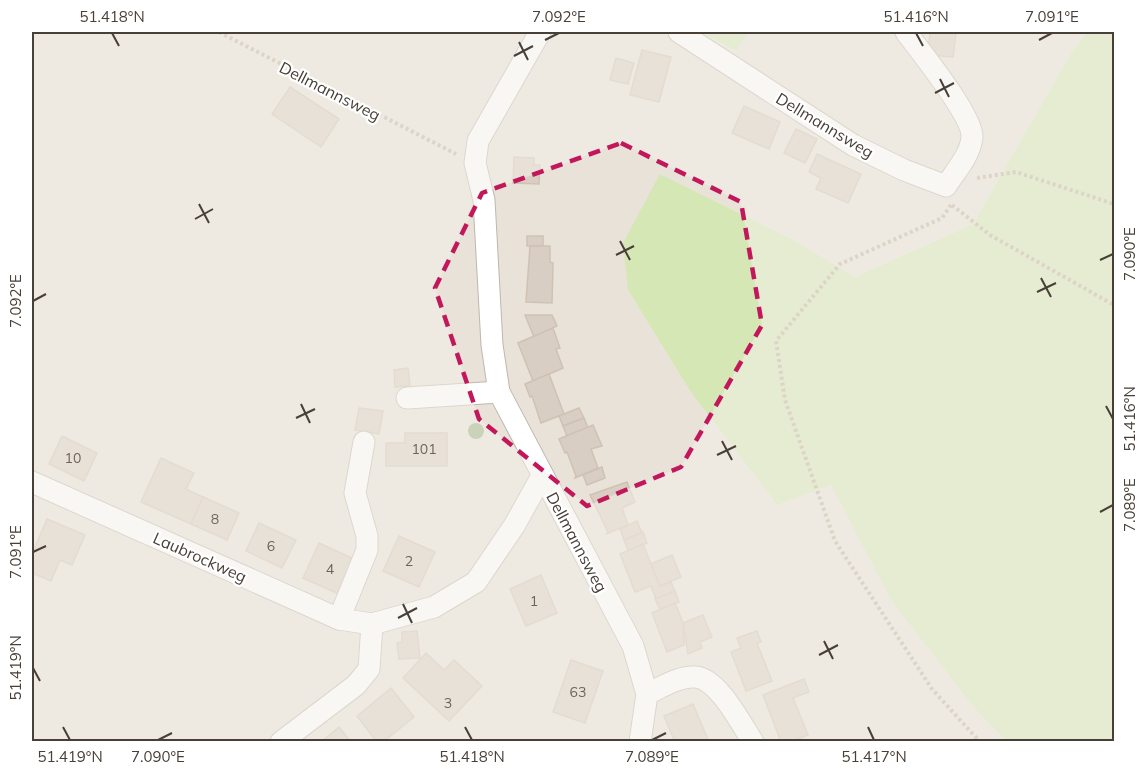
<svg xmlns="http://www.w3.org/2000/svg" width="1146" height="773" viewBox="0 0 1146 773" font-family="Mulish,sans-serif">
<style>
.residential{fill:#e8e2d8}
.green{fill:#d4e7b4}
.building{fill:#d9cec3;stroke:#d0c2b3;stroke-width:1.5}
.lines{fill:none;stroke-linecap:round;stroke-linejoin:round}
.minor-casing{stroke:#c0b7ad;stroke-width:23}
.path{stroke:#c1b29e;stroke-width:4;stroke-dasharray:3 3;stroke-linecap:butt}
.minor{stroke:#fff;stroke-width:21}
.tree{fill:#9aae82}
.marked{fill:none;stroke:#c2185b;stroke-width:4.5;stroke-dasharray:12 8;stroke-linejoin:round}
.ticks{fill:none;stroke:#484038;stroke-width:2}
.labels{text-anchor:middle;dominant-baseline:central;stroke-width:4.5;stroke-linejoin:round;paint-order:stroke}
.number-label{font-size:14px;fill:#6c645b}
.street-label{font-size:16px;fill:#484038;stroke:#fff}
.neatline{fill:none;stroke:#484038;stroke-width:2}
.ticks-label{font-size:15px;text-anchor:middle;fill:#484038}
</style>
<rect width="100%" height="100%" fill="#f4f0ea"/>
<!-- residential -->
<polygon class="residential" points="32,32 700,32 736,51 749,32 1087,32 1071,53 973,224 855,277 792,239 660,174 628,290 690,391 777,505 831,485 976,710 1006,741 32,741"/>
<!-- green -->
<g class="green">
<polygon points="701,32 749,32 736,51"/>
<polygon points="1087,32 1114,32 1114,741 1006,741 976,710 891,600 831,485 777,505 690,391 628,290 623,243 660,174 792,239 855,277 973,224 1071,53"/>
</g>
<!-- building -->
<g class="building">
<polygon points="930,32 956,33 953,57 928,55"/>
<polygon points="642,50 671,57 659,102 630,95"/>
<polygon points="616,58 634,63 628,84 610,80"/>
<polygon points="290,87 339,119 321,147 272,114"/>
<polygon points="744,106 780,122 769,149 732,133"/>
<polygon points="796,129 817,139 805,163 784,153"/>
<polygon points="817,154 861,174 848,203 816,189 821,178 809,172"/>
<polygon points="514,157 534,158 534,165 540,165 539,184 513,183"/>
<rect x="527" y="236" width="16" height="10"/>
<polygon points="530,246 550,246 550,262 553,263 552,303 526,302"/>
<polygon points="525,315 552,315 557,326 534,337"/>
<polygon points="553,328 560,348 556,349 563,368 533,381 518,343"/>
<polygon points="408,368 410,386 395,387 394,370"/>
<polygon points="549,374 564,414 541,423 532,396 530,397 525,384"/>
<polygon points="359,408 383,411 379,434 355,430"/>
<polygon points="579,408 584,418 563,426 559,416"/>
<polygon points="584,418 588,428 567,436 563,426"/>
<polygon points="593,425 602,446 591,449 598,468 575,478 576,476 567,452 565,453 559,439"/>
<polygon points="405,433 447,433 447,466 386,466 386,443 405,443"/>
<polygon points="62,436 97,453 84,481 49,464"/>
<polygon points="161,458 194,473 186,489 203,497 191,524 141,502"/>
<polygon points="602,467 605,478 587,485 583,475"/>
<polygon points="627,482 635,502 622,508 628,525 606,534 608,532 590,495"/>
<polygon points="203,497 239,513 227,540 191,524"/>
<polygon points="47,519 85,535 72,565 60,560 51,581 32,573 32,554"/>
<polygon points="637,521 642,533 624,540 620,529"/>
<polygon points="259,523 296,540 282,568 246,551"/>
<polygon points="643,532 647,543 628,550 624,540"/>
<polygon points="399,536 435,552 419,587 383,571"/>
<polygon points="319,543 356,560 341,595 303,578"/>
<polygon points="643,544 660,586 671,582 675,591 656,599 651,586 635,592 620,554"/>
<polygon points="672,555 681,577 660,586 651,564"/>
<polygon points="541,575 557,613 526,626 510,589"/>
<polygon points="675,591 679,602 660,609 655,599"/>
<polygon points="675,603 683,623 684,645 667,652 652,613"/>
<polygon points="703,615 712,637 700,642 702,648 688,654 683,623"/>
<polygon points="417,631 420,658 399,659 397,643 402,642 402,632"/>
<polygon points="757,631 761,642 757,643 772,681 746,691 731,652 741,648 737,638"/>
<polygon points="426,653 444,670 454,660 482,686 449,721 403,678"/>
<polygon points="571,660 603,671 585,723 553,712"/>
<polygon points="804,679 809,692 793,698 808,735 790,742 781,742 763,695"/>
<polygon points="391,688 414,717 383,742 377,742 357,716"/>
<polygon points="693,704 709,742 675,742 664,716"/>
<polygon points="339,727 351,742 321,742"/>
</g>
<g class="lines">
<defs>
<g id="minor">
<polyline points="540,32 478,141 475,163 484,200 492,345 499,392 633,646 647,694 640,742"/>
<path d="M679,32L853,145L904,170L946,186C955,172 971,154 972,137C973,116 920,51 906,32"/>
<polyline points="407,398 499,392"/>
<polyline points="32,482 339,619 372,624 434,607 476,582 514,526 542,476"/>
<polyline points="339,619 367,550 367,536 355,493 364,442"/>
<path d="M647,694C662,687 679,676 695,677C718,678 741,724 753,742"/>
<polyline points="281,742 356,685 369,669 372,624"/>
</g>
</defs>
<!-- minor casing -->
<use href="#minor" class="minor-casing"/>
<!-- path -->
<g class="path">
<polyline points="219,32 456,154"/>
<polyline points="977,178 1016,172 1114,204"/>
<polyline points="951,205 942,218 840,264 776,341 785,400 835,541 932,689 980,742"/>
<polyline points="952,205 990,235 1114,305"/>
</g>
<!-- minor -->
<use href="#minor" class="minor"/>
</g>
<!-- trees -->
<circle class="tree" cx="476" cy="431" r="8"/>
<!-- marked area -->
<path d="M0 0H1146V773H0ZM621,143L741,202L762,325L681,467L587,506L479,419L435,288L482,193Z" fill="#f4f0ea" fill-opacity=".55" fill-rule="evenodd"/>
<path class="marked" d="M621,143L741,202L762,325L681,467L587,506L479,419L435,288L482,193Z"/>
<!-- ticks -->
<path class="ticks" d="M112,33L119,46M916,33L923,46M545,40L559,33M1039,40L1052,33M519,42L528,60M514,56L533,46M940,79L949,97M935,93L954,83M199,204L209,223M195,219L213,209M620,241L630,260M616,255L634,246M1100,260L1113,254M1041,278L1051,297M1037,292L1056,283M33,301L46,294M301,404L310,423M1106,406L1113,419M296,418L315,409M722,441L732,460M717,455L736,446M1100,512L1113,505M33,552L46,546M403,604L412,623M398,618L417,608M824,641L833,659M819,655L838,645M33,668L40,681M63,727L70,740M465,727L472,740M868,727L874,740M158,740L172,733M652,740L666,733"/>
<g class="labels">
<!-- number labels -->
<g class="number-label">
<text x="424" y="449">101</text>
<text x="73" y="458">10</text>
<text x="215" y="519">8</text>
<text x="271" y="546">6</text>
<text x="409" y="561">2</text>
<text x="330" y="569">4</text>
<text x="534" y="601">1</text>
<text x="578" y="692">63</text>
<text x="448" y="703">3</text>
</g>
<!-- street labels -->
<g class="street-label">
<text transform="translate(330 91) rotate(27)">Dellmannsweg</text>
<text transform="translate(825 125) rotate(31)">Dellmannsweg</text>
<text transform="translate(577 542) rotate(62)">Dellmannsweg</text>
<text transform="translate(200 557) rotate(24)">Laubrockweg</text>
</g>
</g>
<!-- border -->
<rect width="1146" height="773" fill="none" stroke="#ffffff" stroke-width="66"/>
<rect x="33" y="33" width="1080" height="707" class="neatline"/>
<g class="ticks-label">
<text x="112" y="22">51.418°N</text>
<text x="559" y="22">7.092°E</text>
<text x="916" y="22">51.416°N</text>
<text x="1052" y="22">7.091°E</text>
<text transform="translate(1130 254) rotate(-90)" y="5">7.090°E</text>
<text transform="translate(16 301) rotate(-90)" y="5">7.092°E</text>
<text transform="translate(1130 419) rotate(-90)" y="5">51.416°N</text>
<text transform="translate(1130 505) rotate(-90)" y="5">7.089°E</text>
<text transform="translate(16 552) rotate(-90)" y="5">7.091°E</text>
<text transform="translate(16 668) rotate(-90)" y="5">51.419°N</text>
<text x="70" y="762">51.419°N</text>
<text x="158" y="762">7.090°E</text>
<text x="472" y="762">51.418°N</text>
<text x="652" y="762">7.089°E</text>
<text x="874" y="762">51.417°N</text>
</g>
</svg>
